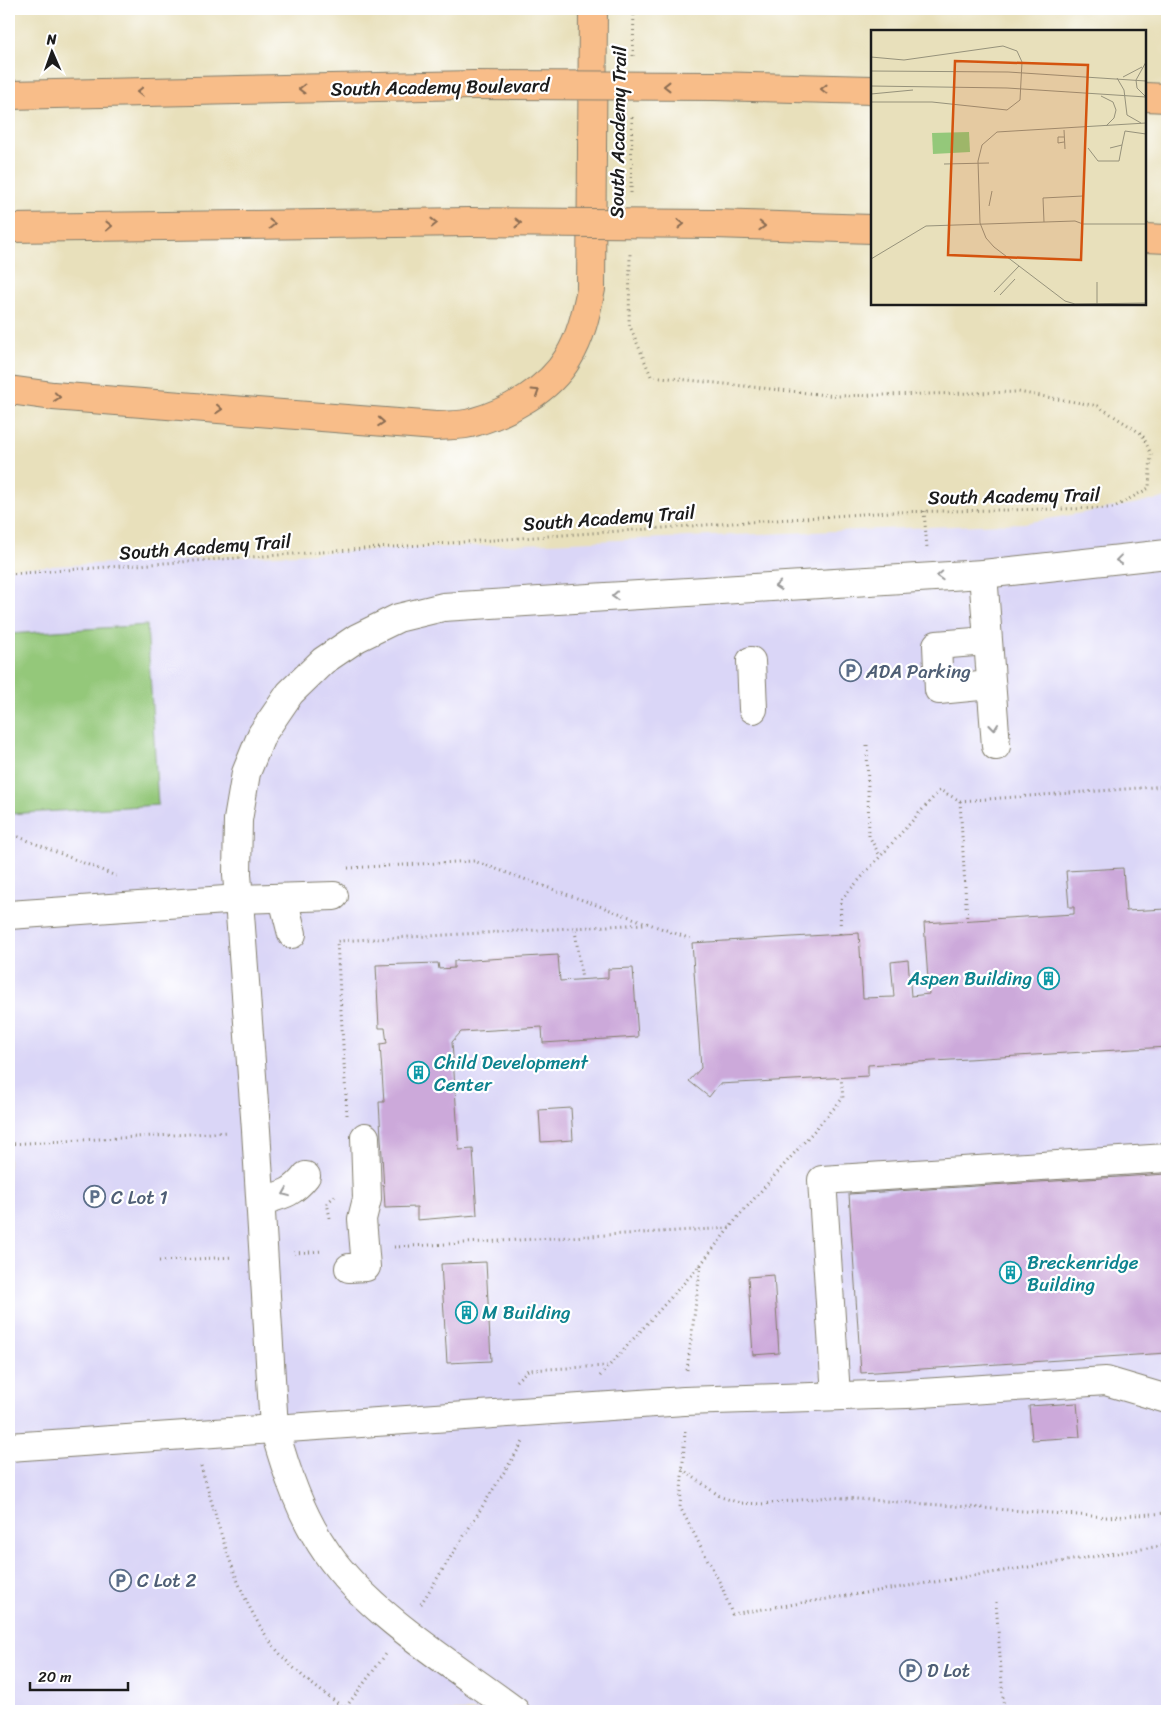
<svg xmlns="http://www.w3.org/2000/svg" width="1176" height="1720" viewBox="0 0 1176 1720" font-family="Sriracha,sans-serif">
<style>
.built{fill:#dad6f7}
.green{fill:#94c87a;stroke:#58724b}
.building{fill:#cca9da}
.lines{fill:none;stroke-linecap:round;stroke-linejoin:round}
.minor-casing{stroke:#827e6c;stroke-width:30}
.highway-casing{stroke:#827e6c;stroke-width:30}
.path{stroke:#827e6c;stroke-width:3;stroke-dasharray:1 4;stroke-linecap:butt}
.minor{stroke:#fff;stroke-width:28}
.highway{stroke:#f8bd89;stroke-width:28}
.highway-bridge-casing{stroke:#827e6c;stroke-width:30;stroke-linecap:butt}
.highway-bridge{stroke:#f8bd89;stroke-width:28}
.oneway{stroke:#8a6c52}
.oneway2{stroke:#999}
.labels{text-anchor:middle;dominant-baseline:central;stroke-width:4.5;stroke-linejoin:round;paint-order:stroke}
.street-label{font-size:19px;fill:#1c1c1c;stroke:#fff}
.service-label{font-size:19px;fill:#4e5e75;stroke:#fff;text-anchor:start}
.culture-label{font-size:19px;fill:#0d838f;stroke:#fff;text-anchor:start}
.inset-road{fill:none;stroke:#96927b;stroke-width:1}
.view{fill:#d4530e;fill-opacity:0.15;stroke:#d4530e;stroke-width:2.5}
.inset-edge{fill:none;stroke:#1c1c1c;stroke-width:2.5}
</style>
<rect width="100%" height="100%" fill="#fff"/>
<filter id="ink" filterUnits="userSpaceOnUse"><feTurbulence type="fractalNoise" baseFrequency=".02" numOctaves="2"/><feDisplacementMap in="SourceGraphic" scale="10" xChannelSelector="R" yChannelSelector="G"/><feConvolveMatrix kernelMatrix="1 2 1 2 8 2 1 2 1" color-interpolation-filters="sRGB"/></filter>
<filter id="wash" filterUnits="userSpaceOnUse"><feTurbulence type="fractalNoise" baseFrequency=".0096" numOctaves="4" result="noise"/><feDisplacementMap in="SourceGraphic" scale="20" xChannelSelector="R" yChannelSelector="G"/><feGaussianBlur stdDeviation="1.12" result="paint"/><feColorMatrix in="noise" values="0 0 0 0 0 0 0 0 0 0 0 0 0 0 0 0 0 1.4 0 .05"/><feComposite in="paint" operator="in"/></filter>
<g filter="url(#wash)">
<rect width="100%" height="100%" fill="#e8e0bb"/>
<!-- built -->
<polygon class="built" points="1167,498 1167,1711 9,1711 9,568 358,551 1025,523"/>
<!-- green -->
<polygon class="green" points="147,625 158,805 9,814 9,634"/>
<g id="blocks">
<!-- building -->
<g class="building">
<polygon points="1123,868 1126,911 1167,909 1167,1047 868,1065 868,1076 719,1084 709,1097 689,1081 701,1068 692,943 859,933 863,998 894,997 891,962 908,960 911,996 929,994 924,923 1074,914 1074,907 1069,907 1066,871"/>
<polygon points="558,955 560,981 608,978 608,969 633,968 638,1037 543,1043 542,1027 461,1032 452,1042 459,1150 473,1149 477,1215 417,1220 417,1207 385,1208 379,1102 384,1102 380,1044 387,1043 385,1028 379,1028 376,965 438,963 439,969 454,968 454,961"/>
<polygon points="571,1108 573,1140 541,1142 539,1110"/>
<polygon points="1167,1174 1167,1353 861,1373 849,1194"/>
<polygon points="486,1262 491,1361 447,1363 441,1264"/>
<polygon points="774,1275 779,1353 753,1355 748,1277"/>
<polygon points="1077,1403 1080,1437 1032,1440 1029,1406"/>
</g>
</g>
</g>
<g filter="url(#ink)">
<use href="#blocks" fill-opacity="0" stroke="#827e6c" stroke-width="1"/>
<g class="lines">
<defs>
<g id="minor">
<polyline points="983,574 996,746"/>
<polyline points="987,641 937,645 939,690 990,685"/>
<polyline points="751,661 753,709"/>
<polyline points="283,898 292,934"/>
<polyline points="9,915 240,899 334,896"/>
<path d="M261,1201C282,1195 292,1194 306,1176"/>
<polyline points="349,1268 366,1267 362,1219 367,1199 365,1137"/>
<polyline points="836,1395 822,1180 1167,1158"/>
<polyline points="9,1447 684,1401 907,1394 1106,1381 1167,1399"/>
<path d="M515,1711C455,1666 370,1615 327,1553C301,1516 286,1471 274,1428L256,1130L237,874L238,820L246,773L262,734L290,693L323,661L357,638L398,618L443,607L983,574L1167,554"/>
</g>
<g id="highway">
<polyline points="715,86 872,90"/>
<polyline points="9,95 473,85"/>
<polyline points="1145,97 1167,98"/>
<polyline points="714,224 872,229"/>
<polyline points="9,228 470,222"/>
<polyline points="1145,238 1167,239"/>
<path d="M9,390L53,396L436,426C448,425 463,426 474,422C509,412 549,390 568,358C581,337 586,313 591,289L593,9"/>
</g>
</defs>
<!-- minor casing -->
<use href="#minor" class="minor-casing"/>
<!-- highway casing -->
<use href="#highway" class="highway-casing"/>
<!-- path -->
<g class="path">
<polyline points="633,56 634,9"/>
<polyline points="631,193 632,117"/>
<polyline points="924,511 927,548"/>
<polyline points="9,574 890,512 1113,508 1149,488 1151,454 1142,434 1098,406 1018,392 836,396 651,376 629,324 630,254"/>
<polyline points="867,745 869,836 880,856"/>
<polyline points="960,801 1167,786"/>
<polyline points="9,833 116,876"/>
<polyline points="348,868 474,861 691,939"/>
<polyline points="575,930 582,980"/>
<polyline points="840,934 841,900 940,790 960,801 967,921"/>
<polyline points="347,1115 337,941 645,924"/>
<polyline points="9,1144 227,1132"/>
<polyline points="330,1218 327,1203 335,1196"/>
<polyline points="394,1247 730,1228"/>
<polyline points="294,1253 323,1251"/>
<polyline points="159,1261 233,1257"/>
<polyline points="687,1370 701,1264"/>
<polyline points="600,1376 701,1264 738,1217 843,1098 841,1077"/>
<polyline points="516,1381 528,1370 607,1366"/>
<polyline points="685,1431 680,1507 722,1587 732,1614 1167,1545"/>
<path d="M201,1466C219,1525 233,1588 269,1640C289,1668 321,1692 349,1711"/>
<polyline points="682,1469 721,1497 740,1503 761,1504 830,1497 1106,1517 1167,1513"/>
<polyline points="996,1602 1004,1711"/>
<polyline points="421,1604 523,1442"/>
<polyline points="343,1711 386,1654"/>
</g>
<!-- minor -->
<use href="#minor" class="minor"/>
<!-- highway -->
<use href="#highway" class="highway"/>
<defs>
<g id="highway-bridge">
<polyline points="473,85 715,86"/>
<polyline points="470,222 714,224"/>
</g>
</defs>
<!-- highway-bridge casing -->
<use href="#highway-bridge" class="highway-bridge-casing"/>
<!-- highway-bridge -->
<use href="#highway-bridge" class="highway-bridge"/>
</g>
<!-- one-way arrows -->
<defs><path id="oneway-chevron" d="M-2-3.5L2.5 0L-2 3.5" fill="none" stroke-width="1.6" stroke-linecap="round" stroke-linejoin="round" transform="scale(1.25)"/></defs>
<g class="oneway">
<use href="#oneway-chevron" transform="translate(667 86) rotate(-180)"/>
<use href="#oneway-chevron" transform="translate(302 89) rotate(179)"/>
<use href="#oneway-chevron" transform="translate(824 89) rotate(-179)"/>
<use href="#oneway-chevron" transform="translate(140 92) rotate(179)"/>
<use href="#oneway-chevron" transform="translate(434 223) rotate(-1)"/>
<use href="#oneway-chevron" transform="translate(518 223)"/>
<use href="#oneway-chevron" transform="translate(272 224) rotate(-1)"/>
<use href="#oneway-chevron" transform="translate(681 224)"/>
<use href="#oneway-chevron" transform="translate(109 226) rotate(-1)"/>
<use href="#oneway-chevron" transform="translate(762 226) rotate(2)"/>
<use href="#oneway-chevron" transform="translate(536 392) rotate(-32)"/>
<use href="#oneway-chevron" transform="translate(57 397) rotate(5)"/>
<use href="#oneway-chevron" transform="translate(219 409) rotate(4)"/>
<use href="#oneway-chevron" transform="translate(381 422) rotate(4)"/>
</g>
<g class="oneway2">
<use href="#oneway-chevron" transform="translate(1119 560) rotate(173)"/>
<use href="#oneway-chevron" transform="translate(940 576) rotate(177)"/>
<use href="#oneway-chevron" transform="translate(778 586) rotate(176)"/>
<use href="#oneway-chevron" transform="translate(615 596) rotate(176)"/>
<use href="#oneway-chevron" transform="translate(994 727) rotate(84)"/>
<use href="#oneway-chevron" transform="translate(286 1193) rotate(158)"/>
</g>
</g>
<!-- icons -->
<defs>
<symbol id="parking-ring" viewBox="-11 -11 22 22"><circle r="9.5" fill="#fff" stroke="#5c6f8a" stroke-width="1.5"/><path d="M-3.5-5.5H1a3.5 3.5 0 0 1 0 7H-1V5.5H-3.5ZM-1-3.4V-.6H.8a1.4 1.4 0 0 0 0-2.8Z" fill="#5c6f8a"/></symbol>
<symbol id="building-ring" viewBox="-11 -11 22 22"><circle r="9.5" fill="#fff" stroke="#0f9aa8" stroke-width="1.5"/><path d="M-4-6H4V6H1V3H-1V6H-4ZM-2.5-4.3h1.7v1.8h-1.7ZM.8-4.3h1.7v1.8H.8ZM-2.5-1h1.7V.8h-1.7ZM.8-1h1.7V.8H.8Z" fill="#0f9aa8"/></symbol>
</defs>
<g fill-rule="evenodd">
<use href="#parking-ring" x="838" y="658" width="25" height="25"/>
<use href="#building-ring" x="1036" y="966" width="25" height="25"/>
<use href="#building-ring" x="406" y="1060" width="25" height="25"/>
<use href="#parking-ring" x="82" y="1184" width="25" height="25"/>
<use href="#building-ring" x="998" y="1260" width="25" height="25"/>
<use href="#building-ring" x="454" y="1300" width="25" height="25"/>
<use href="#parking-ring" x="108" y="1568" width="25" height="25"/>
<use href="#parking-ring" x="898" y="1658" width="25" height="25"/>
</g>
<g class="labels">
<!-- street labels -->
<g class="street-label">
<text transform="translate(440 87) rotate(-1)">South Academy Boulevard</text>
<text transform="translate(618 132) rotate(-89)">South Academy Trail</text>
<text transform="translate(1014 496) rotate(-1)">South Academy Trail</text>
<text transform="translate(609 518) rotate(-4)">South Academy Trail</text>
<text transform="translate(205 547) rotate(-4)">South Academy Trail</text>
</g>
<!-- service labels -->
<g class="service-label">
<text x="866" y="671">ADA Parking</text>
<text x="111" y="1197">C Lot 1</text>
<text x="137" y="1580">C Lot 2</text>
<text x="927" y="1670">D Lot</text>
</g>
<!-- culture labels -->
<g class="culture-label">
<text x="1032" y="978" text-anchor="end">Aspen Building</text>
<text x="434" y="1062">Child Development<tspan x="434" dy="22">Center</tspan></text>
<text x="1027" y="1262">Breckenridge<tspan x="1027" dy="22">Building</tspan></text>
<text x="482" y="1312">M Building</text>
</g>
</g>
<!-- overview -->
<g transform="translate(871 30)">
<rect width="275" height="275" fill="#e8e0bb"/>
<path d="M98,102L99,122L62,124L61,103Z" fill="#94c87a"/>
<path class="inset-road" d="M0,27L33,30L132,16L146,21L151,32L149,70L136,80L61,72H0M0,41L137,42L275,51M252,47L271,37M246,48L253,60L256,85L270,93M265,50L275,32M265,50L266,58L274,66M0,56L136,58L275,67M0,64L42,60M230,66L242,72L245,80L243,88L235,96M275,93L126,102L111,115L107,131L109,193L115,208L123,217L194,271L204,274L275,273M193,100L194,119M193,107H187V113L193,112M217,118L227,131H248L251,115M239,118L251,115L254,101L275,104M73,134L118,133M118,176L121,161M173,192L172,168L212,166M0,229L55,196L204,191L212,194H275M226,252V274M123,262L148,236M129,265L144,249"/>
<path class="view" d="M84,31L217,35L210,230L77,225Z"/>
<rect width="275" height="275" class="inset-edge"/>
</g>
<!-- margin -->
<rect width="1176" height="1720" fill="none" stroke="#fff" stroke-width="30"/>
<!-- north arrow -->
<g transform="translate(52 52) rotate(358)" stroke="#ffffff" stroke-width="4" paint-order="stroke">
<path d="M0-4L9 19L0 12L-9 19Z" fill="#1c1c1c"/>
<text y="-8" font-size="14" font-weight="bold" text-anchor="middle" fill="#1c1c1c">N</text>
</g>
<!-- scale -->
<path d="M30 1682v8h98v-8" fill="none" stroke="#1c1c1c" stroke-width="2.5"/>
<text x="38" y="1682" font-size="15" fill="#1c1c1c" stroke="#ffffff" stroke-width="4" paint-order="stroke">20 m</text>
</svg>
